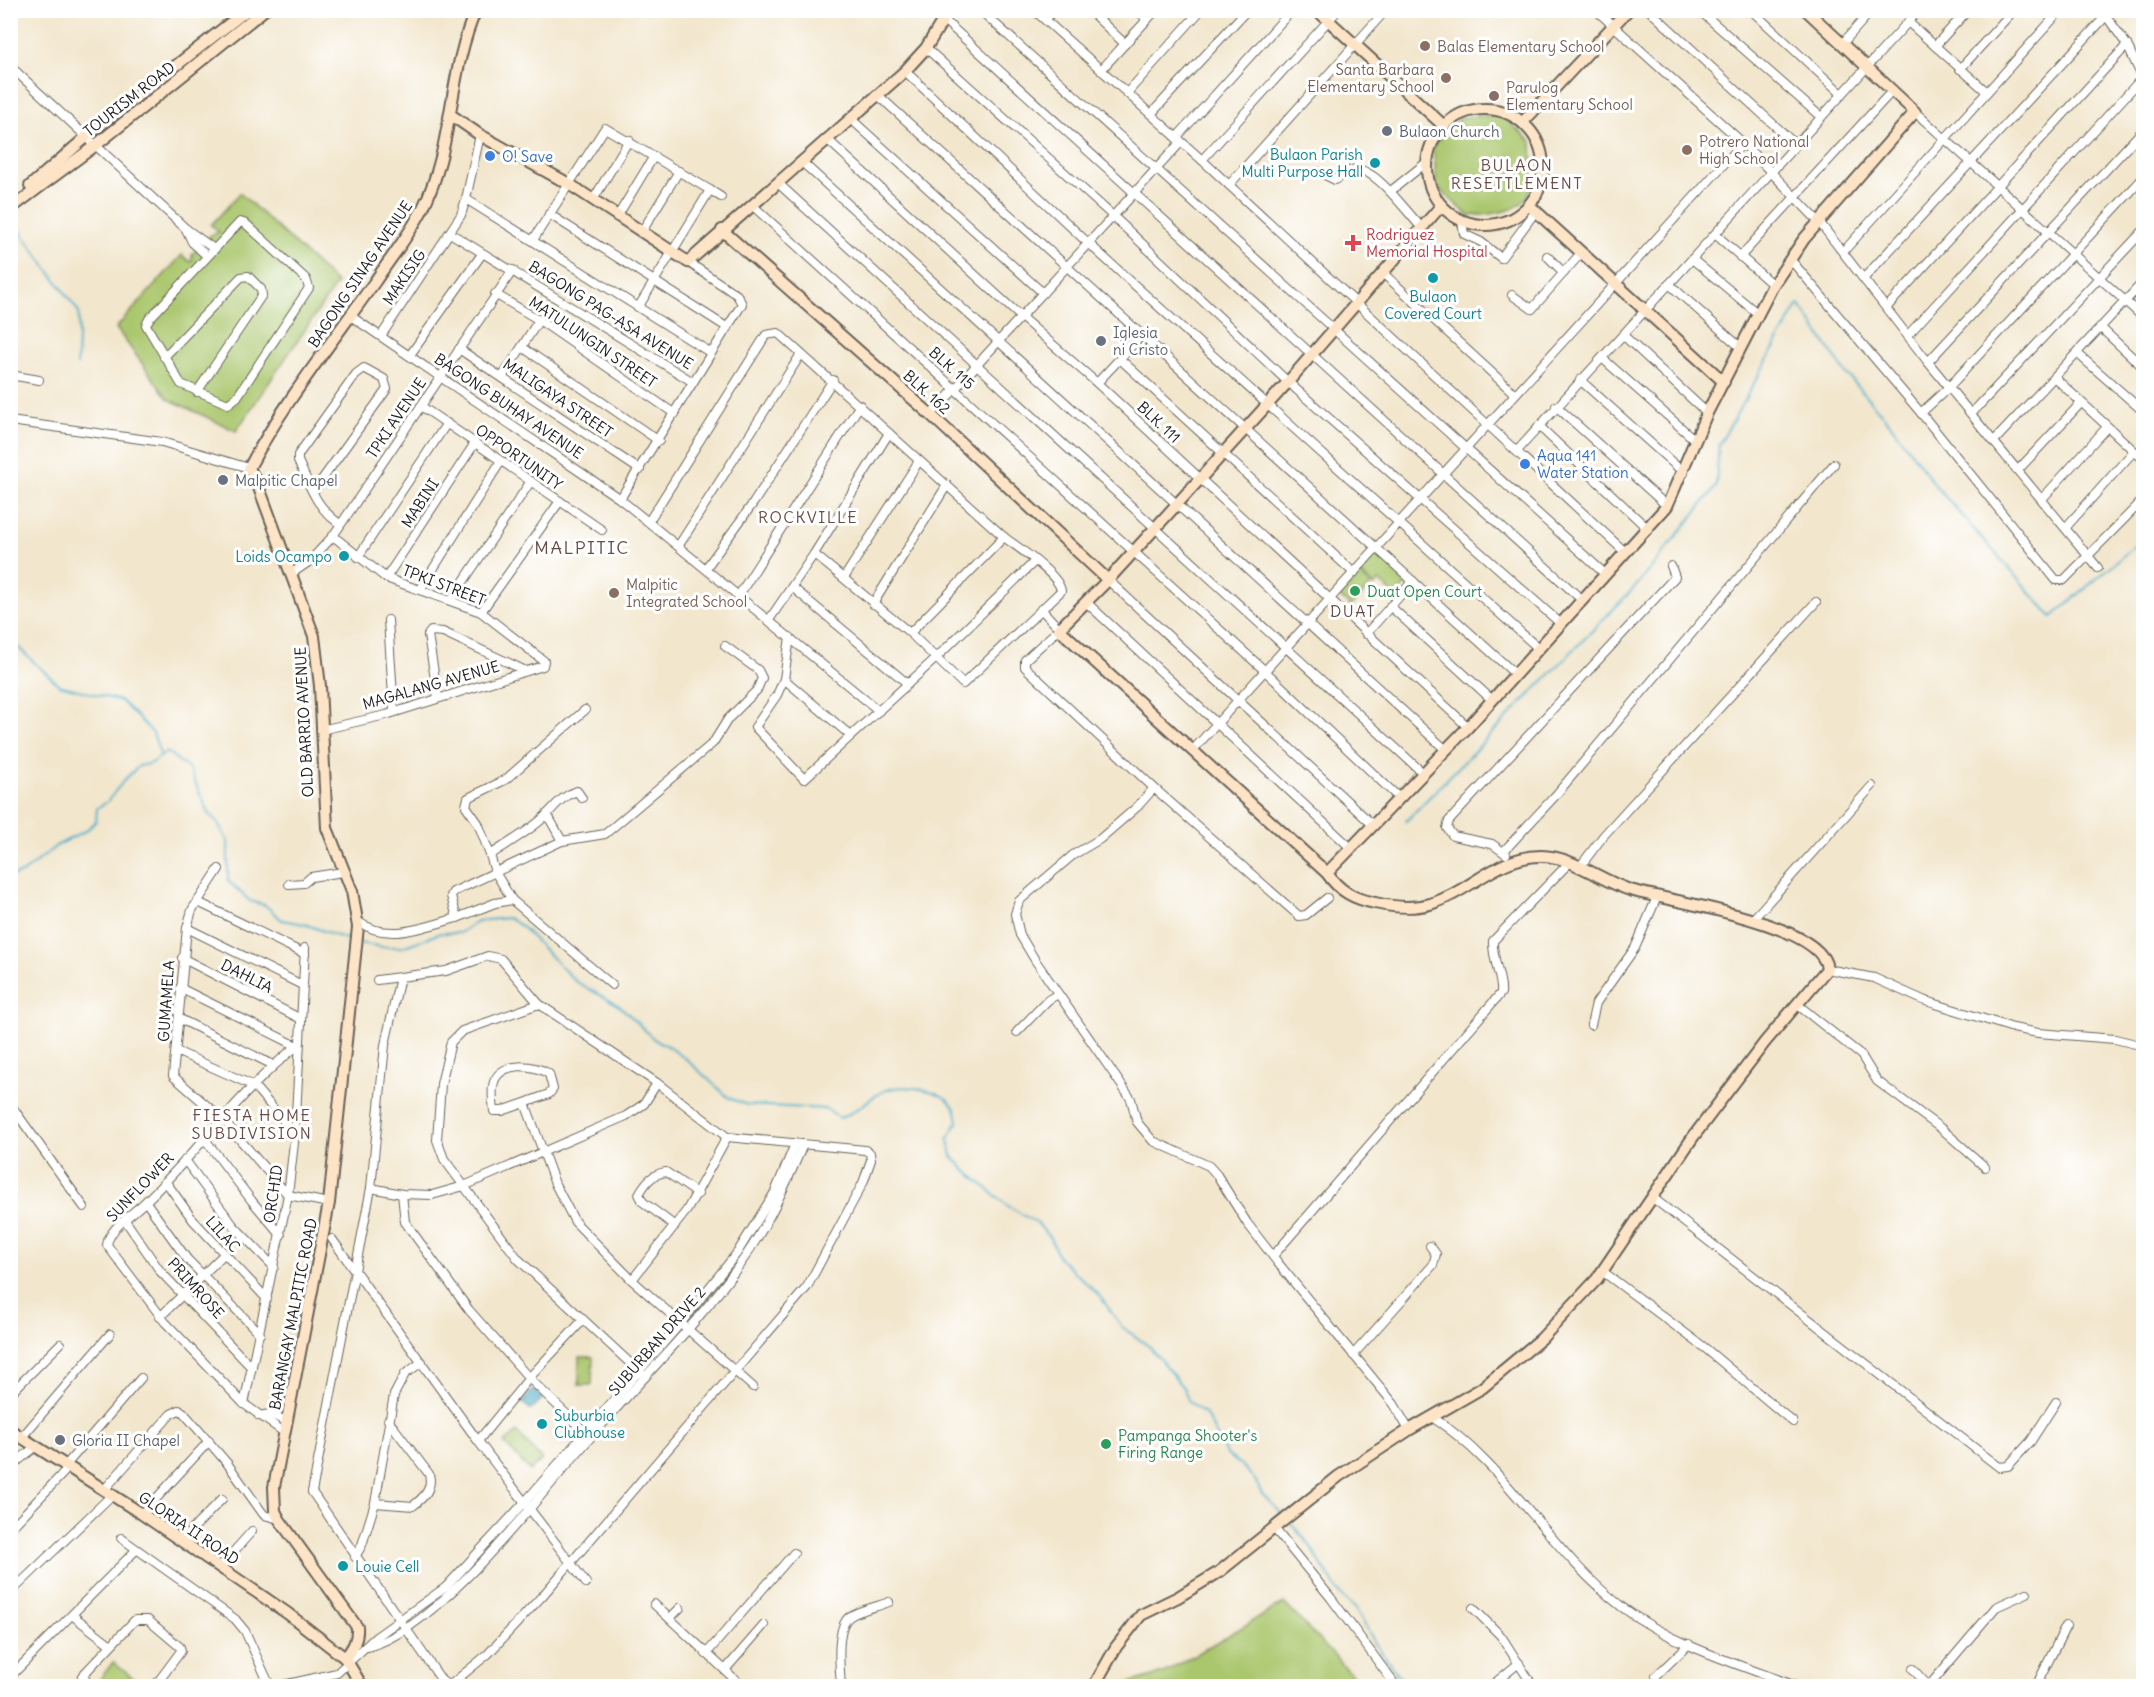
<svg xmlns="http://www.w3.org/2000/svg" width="2154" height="1697" viewBox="0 0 2154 1697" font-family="Delius,sans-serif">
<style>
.green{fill:#abc76e;stroke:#647245;stroke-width:1.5}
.water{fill:#49acc8;stroke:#326472;stroke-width:1.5}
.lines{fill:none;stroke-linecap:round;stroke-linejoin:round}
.stream{stroke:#49acc8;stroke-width:2}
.street-casing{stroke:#67635a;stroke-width:10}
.secondary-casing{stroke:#67635a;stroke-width:14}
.street{stroke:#fff;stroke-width:8}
.secondary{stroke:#fee4c6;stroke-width:10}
.education-dot{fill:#8d6e63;stroke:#fff;stroke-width:2}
.worship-dot{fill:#6b7280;stroke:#fff;stroke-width:2}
.shop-dot{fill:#3f7fe0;stroke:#fff;stroke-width:2}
.culture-dot{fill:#0f9aa8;stroke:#fff;stroke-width:2}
.health-dot{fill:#e0444e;stroke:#fff;stroke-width:2}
.leisure-dot{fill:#2e9e5b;stroke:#fff;stroke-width:2}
.labels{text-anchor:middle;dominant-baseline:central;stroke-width:6;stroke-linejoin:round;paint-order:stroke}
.education-label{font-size:15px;fill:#785e54;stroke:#fff;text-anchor:start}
.street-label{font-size:15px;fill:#1c1c1c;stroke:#fff}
.worship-label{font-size:15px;fill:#5b616d;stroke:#fff;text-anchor:start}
.culture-label{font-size:15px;fill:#0d838f;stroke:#fff;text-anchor:end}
.shop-label{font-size:15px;fill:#366cbe;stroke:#fff;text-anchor:start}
.health-label{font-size:15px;fill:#be3a42;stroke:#fff;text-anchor:start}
.leisure-label{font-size:15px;fill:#27864d;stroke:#fff;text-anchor:start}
.neighbourhood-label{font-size:16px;letter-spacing:1.5px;fill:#6b4d47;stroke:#fff}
.quarter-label{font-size:18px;letter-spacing:1.5px;fill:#6b4d47;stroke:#fff}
</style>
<rect width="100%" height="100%" fill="#fff"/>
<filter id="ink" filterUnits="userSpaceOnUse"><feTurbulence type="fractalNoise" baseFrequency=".0167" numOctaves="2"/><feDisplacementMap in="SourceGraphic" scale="12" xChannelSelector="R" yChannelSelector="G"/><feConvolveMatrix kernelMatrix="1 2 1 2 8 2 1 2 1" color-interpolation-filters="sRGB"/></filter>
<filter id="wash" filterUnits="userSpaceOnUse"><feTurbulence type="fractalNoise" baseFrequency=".008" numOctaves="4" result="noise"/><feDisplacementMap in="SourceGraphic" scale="24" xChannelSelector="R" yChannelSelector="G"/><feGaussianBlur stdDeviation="1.35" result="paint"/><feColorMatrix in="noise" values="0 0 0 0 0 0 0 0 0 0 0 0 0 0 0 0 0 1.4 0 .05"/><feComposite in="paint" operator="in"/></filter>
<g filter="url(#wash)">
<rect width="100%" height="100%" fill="#f2e6cc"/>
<!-- green -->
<g class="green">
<path d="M1501,115L1532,142C1535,204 1530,211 1469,216L1437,187L1433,147L1461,117Z"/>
<polygon points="240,193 337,283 236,431 168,399 116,328 182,255 190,262 192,260 192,254 211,235 219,232 211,225"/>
<polygon points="1378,552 1409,581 1395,596 1379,581 1374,586 1359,572"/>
<polygon points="1359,574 1371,585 1351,607 1339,596"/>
<polygon points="579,1357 593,1357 592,1385 579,1385"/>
<polygon points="517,1432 542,1460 530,1471 504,1443"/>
<polygon points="1284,1603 1363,1686 1119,1686 1163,1673"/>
<polygon points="113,1662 139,1683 137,1686 110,1686 100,1679"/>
</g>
<!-- water -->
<polygon class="water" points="534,1389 543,1398 531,1410 522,1402"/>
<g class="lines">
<!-- stream -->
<g class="stream">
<polyline points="10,217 79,312 77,365"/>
<polyline points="10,640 59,685 121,701 153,733 160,754"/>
<polyline points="1406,821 1638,584 1716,487 1719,445 1799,304 1845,372 1892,426 1935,485 2052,617 2144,538"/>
<polyline points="10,877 24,872 56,846 87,830 96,821 97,808 107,802 125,779 139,766 152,763 167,752 189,769 209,814 218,823 228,842 228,881 250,901 265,905 282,920 304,924 352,941"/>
<path d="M361,943L381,947H402L441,933H460L477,921L508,918L521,926L575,981L621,1007L655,1040L668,1046L687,1060L729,1098L747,1105L827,1109L840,1118C858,1112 868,1098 884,1091C903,1083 943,1089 954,1107C957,1111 957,1117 958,1121L948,1138L952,1156L964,1169L1008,1206L1038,1224L1050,1238L1060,1259L1099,1295L1122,1327L1150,1347L1184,1389L1188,1400L1206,1415L1226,1454L1242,1466L1255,1480L1262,1494L1284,1516"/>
<polyline points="1288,1520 1309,1544 1341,1596 1356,1609 1376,1645 1406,1686"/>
</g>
</g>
</g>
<g filter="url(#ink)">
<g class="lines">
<defs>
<g id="street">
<polyline points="980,10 1605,574"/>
<polyline points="1034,10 1202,160 1625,552"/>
<polyline points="1089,10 1125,44"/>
<polyline points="1138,10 1147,20"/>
<polyline points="1596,10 1743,143 1820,223 1928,362 2098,568"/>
<polyline points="1649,10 1796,145"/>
<polyline points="1699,10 1821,117"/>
<polyline points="1751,10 1842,94"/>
<polyline points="2102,10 2127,45 2144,81"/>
<polyline points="944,20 1582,600"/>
<polyline points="1045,20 1054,10"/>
<polyline points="1908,22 1987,92"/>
<polyline points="1842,44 1872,10"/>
<polyline points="1935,46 1968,10"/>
<polyline points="926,48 1114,217 1288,382 1560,623"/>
<polyline points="10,66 185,228 214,249"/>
<polyline points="1960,69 2014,10"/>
<polyline points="1101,70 1156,10"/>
<polyline points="905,71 1088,243 1538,648"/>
<polyline points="1127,93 1201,10"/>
<polyline points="879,96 1514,673"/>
<polyline points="1915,112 2144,318"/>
<polyline points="1151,114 1247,10"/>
<polyline points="851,119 1043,293"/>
<polyline points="480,135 466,199 711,353"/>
<polyline points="1176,138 1292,10"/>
<polyline points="828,140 1021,317 1097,383 1468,727"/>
<polyline points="1202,160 1338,10"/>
<polyline points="803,163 1446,750"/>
<path d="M1319,172L1335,180C1343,177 1347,169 1356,169C1378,170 1408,214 1422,228"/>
<polyline points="779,184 1423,773"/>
<polyline points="1229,185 1386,10"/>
<polyline points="710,190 721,197"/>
<polyline points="1392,190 1427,162"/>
<polyline points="593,200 629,140"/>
<polyline points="752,205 1264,670 1399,798"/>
<polyline points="549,214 728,328"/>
<polyline points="617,217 654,156"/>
<polyline points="1462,221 1464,234 1481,242 1501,258 1536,211"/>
<polygon points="240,222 246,224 306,279 309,288 237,397 228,404 181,384 146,325 149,319"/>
<polyline points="186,229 192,242 207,256"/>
<polyline points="450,233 693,382"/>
<polyline points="641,233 679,171"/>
<polyline points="1715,234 1773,285"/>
<polyline points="533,240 605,128 710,190 639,306"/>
<polyline points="1843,252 2061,10"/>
<polyline points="1547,256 1564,273"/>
<polyline points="1740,257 1893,90"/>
<polyline points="1692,259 1757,313"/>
<polyline points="1790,259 1921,413 2056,580 2064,580 2144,499"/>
<polyline points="1384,274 1515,394"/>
<polyline points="1864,278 2106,16"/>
<polyline points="1669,284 1740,347"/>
<polyline points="495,294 539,320 675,414"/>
<polyline points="1512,295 1532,309 1581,253"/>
<polyline points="1887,307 2127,45"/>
<polyline points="352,317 620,499 879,711"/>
<polyline points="2100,327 2144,368"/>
<polyline points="1623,335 1707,413"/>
<polyline points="1908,335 2142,78"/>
<polyline points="381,336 461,215 466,199"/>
<polyline points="522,347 659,441"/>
<polyline points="459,349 640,470"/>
<polyline points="2078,354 2144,412"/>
<polyline points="410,355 482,254"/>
<polyline points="164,357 241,277 248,276 261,289 262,295 197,392"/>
<polyline points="1602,358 1695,440"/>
<polyline points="1120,359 1354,573"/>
<polyline points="1928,362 2144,129"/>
<polyline points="10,375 39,380"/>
<polyline points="503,376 539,320"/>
<polyline points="2054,377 2144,460"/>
<polyline points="1580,380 1684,473"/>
<polyline points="1097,383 1142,335"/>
<polyline points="421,406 602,530"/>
<polyline points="1556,406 1667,506"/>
<polyline points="1921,413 1949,387 2144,177"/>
<polyline points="1972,413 2144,230"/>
<polyline points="931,415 1181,142"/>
<polyline points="10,421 162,442 249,468"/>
<polyline points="1539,426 1648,529"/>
<polyline points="1995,440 2144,281"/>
<polyline points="1517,451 1919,10"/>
<polyline points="2019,469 2080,404"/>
<path d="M313,492L387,389L384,379L364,368L356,374L298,455V461C310,486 316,508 340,524"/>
<polyline points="620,499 742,304 737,295 688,262"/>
<polyline points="2042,499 2107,427"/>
<path d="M649,521L766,335L778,333L1004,537C1017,547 1060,575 1061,591L963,684L910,633L814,554"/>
<polyline points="2067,526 2134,451"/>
<polyline points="679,545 801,354"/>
<polyline points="358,557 447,423"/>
<polyline points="706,568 754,502 833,380"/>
<polyline points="291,574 310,561 333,536 513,270"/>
<polyline points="386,578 475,443"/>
<polyline points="844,578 919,461"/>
<polyline points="1108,580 1373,825"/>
<polyline points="792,587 908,684"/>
<polyline points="420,590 501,461"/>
<polyline points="739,595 860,405"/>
<polyline points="451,600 531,481"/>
<polyline points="1086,602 1351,848"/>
<polyline points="873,604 947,485"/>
<polyline points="1390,606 1491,699"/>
<polyline points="1041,609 1054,623"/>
<polyline points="481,612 560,501"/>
<polyline points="388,620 394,711"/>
<polyline points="769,620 814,554 889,433"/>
<polyline points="1059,629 1025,660 1025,667 1154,788 1299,916 1306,915 1327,898"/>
<polyline points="910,633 1004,537"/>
<polyline points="1366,634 1413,581"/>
<polyline points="790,637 784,679 777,695 755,727 804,779 935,659 1035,561"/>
<polyline points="784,679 851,736"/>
<polyline points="438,698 428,635 431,631 443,632 526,671"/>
<polyline points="321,730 386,715 543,666 544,661 481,612 386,578 333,536"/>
<polyline points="1193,750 1743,143"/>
<polyline points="1154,788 1137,807 1100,839 1073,855 1019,901 1015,914 1020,935 1035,960 1131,1099 1137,1122 1153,1141 1209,1166 1217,1175 1247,1223 1278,1263 1394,1404 1409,1430"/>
<polyline points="562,841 605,834 713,743 728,719 757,690 762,678 758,670 725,646"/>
<polyline points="1504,851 1555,796 1834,464"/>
<polyline points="1506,854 1492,844 1453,836 1447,828 1449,821 1675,577 1671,566"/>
<polyline points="490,855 478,823 466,806 468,798 505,780 585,710"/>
<polyline points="1579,868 1604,835 1816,602"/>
<polyline points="219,869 192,910 187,928 173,1076 222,1119 288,1195 329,1203"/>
<polyline points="289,884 304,883 311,877 343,872"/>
<path d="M512,900L495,872L490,855C507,844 526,833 541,820C554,809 559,797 577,791L582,798"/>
<polyline points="198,902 305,954"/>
<polyline points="457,918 495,903 512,900 612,985"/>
<polyline points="1754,918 1872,786"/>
<path d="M357,921C388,943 423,927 457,918L451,896L453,892L562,841L547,814"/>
<polyline points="187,928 302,985"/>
<polyline points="182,958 299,1018"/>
<polyline points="1827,969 1874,978 1923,1000 2013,1028 2038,1033 2115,1039 2144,1046"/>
<polyline points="400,977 385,1045 371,1188 312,1492 442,1681 449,1686 488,1654 544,1594 807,1287 863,1183 871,1160 870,1153 865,1150 727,1137 657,1083 539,1004 462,1031 451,1042 441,1084 437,1140 444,1159 518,1259 645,1377"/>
<polyline points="377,980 446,971 488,956 501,959 539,1004"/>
<polyline points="180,988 299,1047"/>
<polyline points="1798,1005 1861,1055 1877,1081 1943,1130 1985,1167"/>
<polyline points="180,1019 273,1065"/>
<polyline points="1591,1025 1596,1003 1635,948 1657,897"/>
<polyline points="1017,1032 1048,1000 1058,994"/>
<polyline points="176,1051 254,1086 295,1134"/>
<path d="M525,1103L549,1094L553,1089L549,1074C535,1064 501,1061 494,1082C491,1090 493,1102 494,1111H502L525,1103L555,1184L575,1222L632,1280L753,1387"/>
<polyline points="10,1104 84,1207"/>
<polyline points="204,1138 252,1201 281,1235"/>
<polyline points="185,1160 233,1225 274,1267"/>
<polyline points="166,1182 193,1220 267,1299"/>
<polyline points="371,1188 402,1194 432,1195 464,1186 626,1116 644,1104 657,1083"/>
<polyline points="402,1194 405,1222 469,1310 529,1378 589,1436"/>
<polyline points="1653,1198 1999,1467 2008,1466 2031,1441 2056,1402"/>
<polyline points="146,1202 187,1259 260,1334"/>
<polyline points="125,1220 160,1271 252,1368"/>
<path d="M675,1226L643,1202L639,1194C646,1182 652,1174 666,1172L698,1194"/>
<polyline points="332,1239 478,1441 586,1583"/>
<path d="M1273,1256L1501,993C1503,980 1492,960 1493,941L1569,863"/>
<polyline points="1602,1271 1705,1348 1793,1422"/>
<polyline points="632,1280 687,1210 727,1137"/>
<polyline points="160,1317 223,1255"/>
<polyline points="1353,1355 1433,1265 1436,1254 1430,1246"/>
<polyline points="10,1394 60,1344"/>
<polyline points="244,1404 288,1195 295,1134 305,948"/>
<polyline points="259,1416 270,1414 288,1422"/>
<path d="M1432,1417C1506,1464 1551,1553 1622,1607C1673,1645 1737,1664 1796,1686"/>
<path d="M285,1433L244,1404L165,1322L107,1245C109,1228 134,1213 146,1201C198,1152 240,1091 297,1046"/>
<polyline points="22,1437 110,1334"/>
<polyline points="478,1441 529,1378 583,1320"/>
<polyline points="66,1465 141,1378"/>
<polyline points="10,1467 34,1448"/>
<polyline points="104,1490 171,1414 179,1410 183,1412 227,1463 264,1515 279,1519"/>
<path d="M375,1503L413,1506C424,1497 433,1489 429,1474L388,1420"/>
<polyline points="142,1514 209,1441"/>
<polyline points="1274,1528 1331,1598 1396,1686"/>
<polyline points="10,1529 69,1467"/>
<polyline points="121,1538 235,1619 245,1631 270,1686"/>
<polyline points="181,1541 222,1499"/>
<polyline points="355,1557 362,1545 375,1503 394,1395 405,1374 422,1362"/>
<polyline points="220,1567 252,1531"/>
<polyline points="10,1593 112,1495"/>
<polyline points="654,1604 742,1686"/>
<polyline points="1473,1608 1501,1636 1533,1686"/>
<polyline points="72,1615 111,1645"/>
<polyline points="670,1618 680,1608"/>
<path d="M368,1647C440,1628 540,1494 591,1437C642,1378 700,1322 745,1257C769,1222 786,1184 803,1145"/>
<polyline points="706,1654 794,1553"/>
<polyline points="1913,1669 1928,1686"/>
<polyline points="725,1670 764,1625"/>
<polyline points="1656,1676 1689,1644"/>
<polyline points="10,1677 136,1550"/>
<polyline points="10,1686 11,1686"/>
<polyline points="91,1686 82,1676 135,1620 148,1620 180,1647 181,1651 155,1686"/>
<polyline points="279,1686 337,1673 376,1637 446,1587 524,1503 680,1324 737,1253 775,1192 795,1144"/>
<path d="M841,1686C840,1670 835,1629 849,1617C858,1610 877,1607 889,1602"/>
<polyline points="1491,1686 1519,1663"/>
<polyline points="1929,1686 1996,1607 2027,1593"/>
<polyline points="2036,1686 2066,1626"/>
</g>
<g id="secondary">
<polyline points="1317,10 1444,126"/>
<circle cx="1485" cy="167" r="58"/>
<polyline points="451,115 480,135 569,184 688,262 905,71 926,48 949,10"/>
<polyline points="1523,122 1628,10"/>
<polyline points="30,186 99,126 247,10"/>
<polyline points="1529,205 1724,382"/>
<polyline points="10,209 96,145 264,10"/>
<polyline points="722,230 931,415 1108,580"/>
<polyline points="1327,873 1468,727 1667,506 1707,413 1773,285 1804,239 1915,112 1806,10"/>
<polyline points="10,1430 142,1514 287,1613 345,1658 362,1686"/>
<path d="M345,1658C353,1648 358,1640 357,1627L279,1519L275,1511L274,1487L329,1203L358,927L352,891L327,828L320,686L314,636L258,485L249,468C284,402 333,341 376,280C392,256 411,233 423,208C454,146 448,72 476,10"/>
<path d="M1094,1686L1116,1647L1141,1615L1178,1597L1219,1572L1339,1476L1409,1430L1482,1388L1541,1339L1597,1279L1693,1137L1765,1042L1827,969C1824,923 1668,901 1630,890C1601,881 1572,856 1541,856C1497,856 1470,892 1430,904C1412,909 1393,907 1375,903C1354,899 1339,891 1327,873L1059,629L1108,580L1288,382L1440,207"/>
</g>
</defs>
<!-- street casing -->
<use href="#street" class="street-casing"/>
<!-- secondary casing -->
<use href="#secondary" class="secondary-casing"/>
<!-- street -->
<use href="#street" class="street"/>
<!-- secondary -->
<use href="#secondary" class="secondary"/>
</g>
</g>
<!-- markers -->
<g class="education-dot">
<circle cx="1425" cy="46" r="6"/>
<circle cx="1446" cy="78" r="6"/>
<circle cx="1494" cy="96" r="6"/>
<circle cx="1687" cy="150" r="6"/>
<circle cx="614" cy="593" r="6"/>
</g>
<g class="worship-dot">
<circle cx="1387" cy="131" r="6"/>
<circle cx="1101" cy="341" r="6"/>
<circle cx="223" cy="480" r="6"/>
<circle cx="60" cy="1440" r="6"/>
</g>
<g class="shop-dot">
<circle cx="490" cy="156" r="6"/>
<circle cx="1525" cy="464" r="6"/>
</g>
<g class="culture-dot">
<circle cx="1375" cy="163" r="6"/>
<circle cx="1433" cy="278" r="6"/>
<circle cx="344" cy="556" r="6"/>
<circle cx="542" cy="1424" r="6"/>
<circle cx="343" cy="1566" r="6"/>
</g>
<path class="health-dot" d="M1350 234h6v6h6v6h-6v6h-6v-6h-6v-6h6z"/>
<g class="leisure-dot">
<circle cx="1355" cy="591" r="6"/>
<circle cx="1106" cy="1444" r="6"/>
</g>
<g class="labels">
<!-- education labels -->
<g class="education-label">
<text x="1437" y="46">Balas Elementary School</text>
<text x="1434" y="69" text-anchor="end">Santa Barbara<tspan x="1434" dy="17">Elementary School</tspan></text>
<text x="1506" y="87">Parulog<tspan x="1506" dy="17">Elementary School</tspan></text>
<text x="1699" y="141">Potrero National<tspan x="1699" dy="17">High School</tspan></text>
<text x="626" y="584">Malpitic<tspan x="626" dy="17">Integrated School</tspan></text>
</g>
<!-- street labels -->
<g class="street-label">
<text transform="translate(129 99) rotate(-38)">TOURISM ROAD</text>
<text transform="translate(360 274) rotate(-56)">BAGONG SINAG AVENUE</text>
<text transform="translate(404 277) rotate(-56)">MAKISIG</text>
<text transform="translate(611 315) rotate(32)">BAGONG PAG-ASA AVENUE</text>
<text transform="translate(593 342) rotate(34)">MATULUNGIN STREET</text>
<text transform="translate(952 368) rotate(42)">BLK. 115</text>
<text transform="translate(927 392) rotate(42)">BLK. 162</text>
<text transform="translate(558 398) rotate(34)">MALIGAYA STREET</text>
<text transform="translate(509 406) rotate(34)">BAGONG BUHAY AVENUE</text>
<text transform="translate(396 418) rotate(-56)">TPKI AVENUE</text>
<text transform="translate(1159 422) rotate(43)">BLK. 111</text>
<text transform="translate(519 457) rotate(35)">OPPORTUNITY</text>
<text transform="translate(420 503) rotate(-57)">MABINI</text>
<text transform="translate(444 585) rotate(21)">TPKI STREET</text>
<text transform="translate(431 685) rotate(-16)">MAGALANG AVENUE</text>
<text transform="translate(304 722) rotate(-93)">OLD BARRIO AVENUE</text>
<text transform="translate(247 976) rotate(27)">DAHLIA</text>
<text transform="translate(166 1001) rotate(-86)">GUMAMELA</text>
<text transform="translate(140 1187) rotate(-46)">SUNFLOWER</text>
<text transform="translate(273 1194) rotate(-82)">ORCHID</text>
<text transform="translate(223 1234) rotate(48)">LILAC</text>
<text transform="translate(196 1288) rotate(48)">PRIMROSE</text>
<text transform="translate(293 1314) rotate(-79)">BARANGAY MALPITIC ROAD</text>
<text transform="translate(657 1341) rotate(-49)">SUBURBAN DRIVE 2</text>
<text transform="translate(189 1528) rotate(34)">GLORIA II ROAD</text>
</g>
<!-- worship labels -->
<g class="worship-label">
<text x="1399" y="131">Bulaon Church</text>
<text x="1113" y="332">Iglesia<tspan x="1113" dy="17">ni Cristo</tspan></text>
<text x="235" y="480">Malpitic Chapel</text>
<text x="72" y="1440">Gloria II Chapel</text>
</g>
<!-- culture labels -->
<g class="culture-label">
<text x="1363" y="154">Bulaon Parish<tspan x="1363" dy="17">Multi Purpose Hall</tspan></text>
<text x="1433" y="296" text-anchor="middle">Bulaon<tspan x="1433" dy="17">Covered Court</tspan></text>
<text x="332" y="556">Loids Ocampo</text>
<text x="554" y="1415" text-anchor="start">Suburbia<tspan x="554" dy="17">Clubhouse</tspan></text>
<text x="355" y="1566" text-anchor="start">Louie Cell</text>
</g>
<!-- shop labels -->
<g class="shop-label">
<text x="502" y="156">O! Save</text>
<text x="1537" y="455">Aqua 141<tspan x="1537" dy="17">Water Station</tspan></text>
</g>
<!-- health labels -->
<g class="health-label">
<text x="1366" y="234">Rodriguez<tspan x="1366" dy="17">Memorial Hospital</tspan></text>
</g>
<!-- leisure labels -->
<g class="leisure-label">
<text x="1367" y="591">Duat Open Court</text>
<text x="1118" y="1435">Pampanga Shooter's<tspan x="1118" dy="17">Firing Range</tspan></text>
</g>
<!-- neighbourhood labels -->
<g class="neighbourhood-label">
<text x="1517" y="165">BULAON<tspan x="1517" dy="18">RESETTLEMENT</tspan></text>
<text x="808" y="517">ROCKVILLE</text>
<text x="1353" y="611">DUAT</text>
<text x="252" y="1115">FIESTA HOME<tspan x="252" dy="18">SUBDIVISION</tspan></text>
</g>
<!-- quarter labels -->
<g class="quarter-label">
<text x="582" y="547">MALPITIC</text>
</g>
</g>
<!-- margin -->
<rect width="2154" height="1697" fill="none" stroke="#fff" stroke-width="36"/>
</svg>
